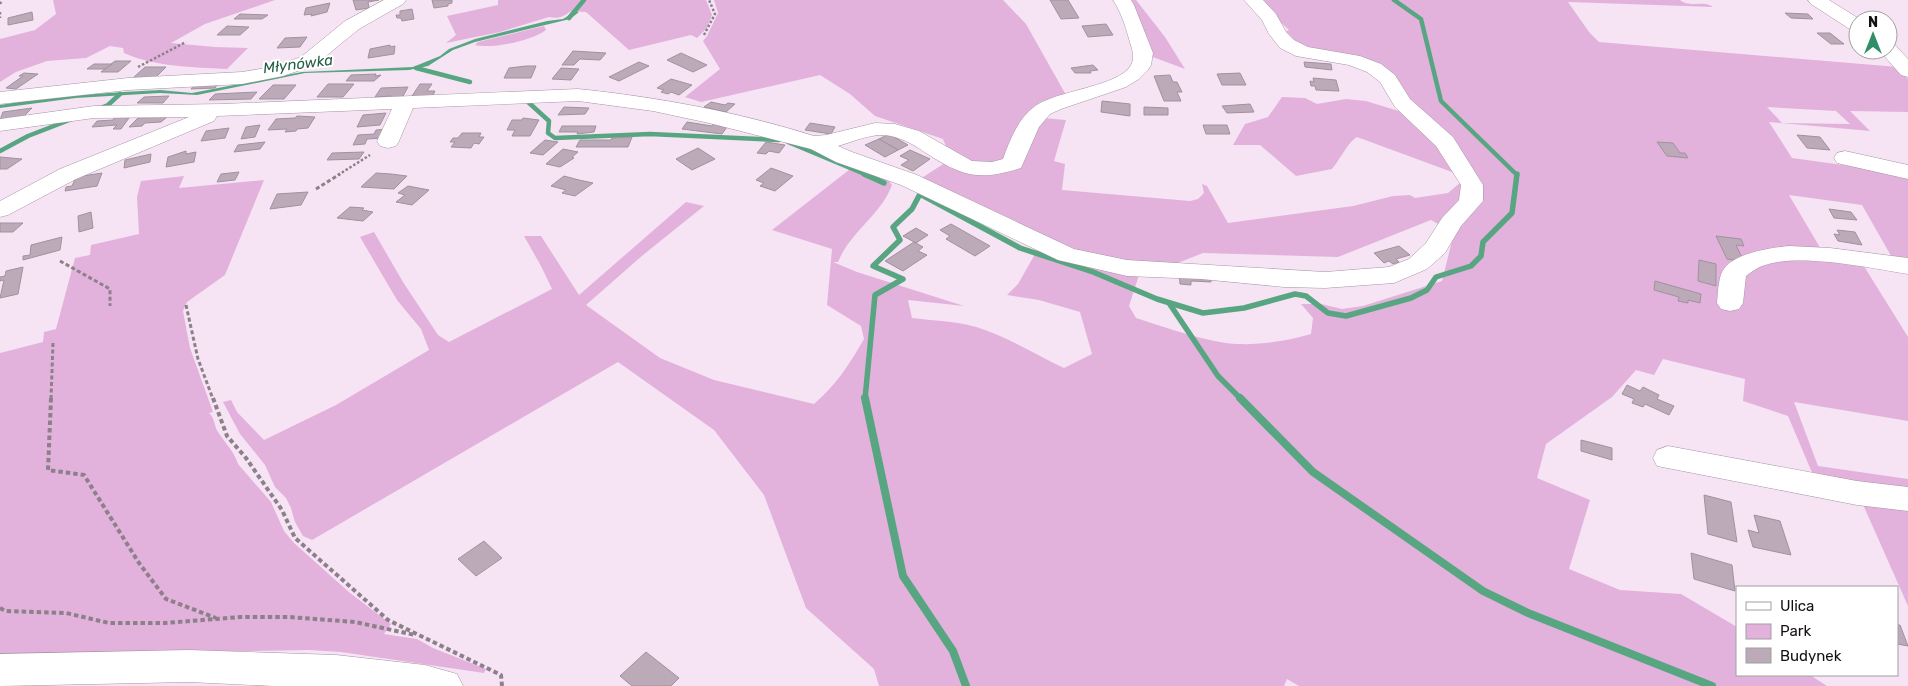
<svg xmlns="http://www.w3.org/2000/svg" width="1908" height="686" viewBox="0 0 1908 686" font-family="Rubik,sans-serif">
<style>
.green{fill:#e2b2dc;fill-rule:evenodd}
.water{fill:#57a681}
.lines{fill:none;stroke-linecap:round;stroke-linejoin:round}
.stream-far2{stroke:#57a681;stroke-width:4.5}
.stream-far1{stroke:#57a681;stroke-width:5.5}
.stream{stroke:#57a681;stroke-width:8}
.building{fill:#bcaab9;stroke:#a1919f}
.minor-casing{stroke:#a494a2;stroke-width:1}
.path-far2{stroke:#8c808a;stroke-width:2.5;stroke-dasharray:2.5 2;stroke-linecap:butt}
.path-far1{stroke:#8c808a;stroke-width:3;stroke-dasharray:4 2.5;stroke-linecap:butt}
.path{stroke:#8c808a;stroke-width:4;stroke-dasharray:4.5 3;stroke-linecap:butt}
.minor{fill:#fff;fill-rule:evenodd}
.labels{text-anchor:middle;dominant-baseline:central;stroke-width:4;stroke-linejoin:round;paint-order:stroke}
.far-water-label{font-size:15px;font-style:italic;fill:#235e45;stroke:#fff}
</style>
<rect width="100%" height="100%" fill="#f6e4f4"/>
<!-- green -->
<g class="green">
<path d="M53,0H275L205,24L171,43L215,47L248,48L227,69C192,67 156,67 124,53L123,48L110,46L86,58L47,61L16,72L0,82V39L35,30L56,14Z"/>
<path d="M498,0H706L712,15L707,28L697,38L691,35L629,50L586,12L571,11C563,17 559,19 549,17L500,32L446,43L456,35L447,16L498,5Z"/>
<path d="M714,0H1003L1026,24L1066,95L1043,118L1066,120L1054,161L1065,164L1062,190L1190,201L1198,199L1204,193L1202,184L1207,186L1228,223L1353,206L1393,196L1410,195L1415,198L1448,193L1461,182L1452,172L1357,137C1349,141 1339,161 1332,169L1296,176L1260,145H1233L1245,124L1268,117L1282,97L1305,98L1317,104L1346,99L1366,101L1405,113L1378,79L1383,67L1306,51L1283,33L1289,30L1257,0H1680C1689,8 1704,0 1713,7L1568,2L1589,32L1599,42L1898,67L1908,79V112L1850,111L1870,131L1769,122L1792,158L1908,174V262L1894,261L1862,205L1789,195L1822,251L1862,263L1908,337V421L1794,402L1818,466L1908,479V494L1816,482L1788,416L1743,401L1745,379L1663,359L1654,375L1636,370L1612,397L1546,444L1537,478L1590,500L1569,569L1620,590L1681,594L1737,627V675H1810L1827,686H1299L1287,679L1284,686H879L874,669L806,608L764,495L714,430L618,362L312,540L303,536L295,522L291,508L286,498L275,487L265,465L240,434L223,402L231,400L237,412L264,440L336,405L429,350L421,329L397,300L360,237L374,232L403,282L438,335L449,342L552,289L541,266L524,236H541L579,295L686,202L704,206L643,255L586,305L660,358L714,380L814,404C836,385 849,365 864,339L861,326L827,305L832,249L772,230L854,166L889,181L892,185C881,215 850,232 838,262H833L857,272L964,306L908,300L912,318C936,321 962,321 985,330C1013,340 1038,356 1064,368L1092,354L1080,312L1039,300L1007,295L1018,284L1039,247L1140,272L1129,306L1136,318C1165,327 1208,343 1238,344C1263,345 1286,341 1311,334L1313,318L1301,304H1321L1342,309L1363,306L1442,281L1454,233L1431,220L1338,257L1203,253L1170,266L1082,256L917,181L951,159L943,139L875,116L850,94L820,75L701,102L685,97L720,69L703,41L707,36L718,13ZM1767,107L1836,111L1850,124L1782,123Z"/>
<polygon points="1128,0 1136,0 1165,37 1185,69 1150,56"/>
<path d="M544,26L546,30C532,41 492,49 475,45L478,42Z"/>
<path d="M184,176L179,188L264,180L225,275L187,302L183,311L190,348L213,412L209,413C215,418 214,426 218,432C225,443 234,451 238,464L271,502L284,531L294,543L350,593L391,624L384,634L417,639L433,648L486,669L484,673L341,652L309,650L27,655L0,653V353L43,342L44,332L56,329L75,258L90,255L91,245L139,234L137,197L141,181Z"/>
<polygon points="1861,500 1908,506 1908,606"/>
</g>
<!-- water -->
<polygon class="water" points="572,11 579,12 570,19 475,42 453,50 428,66 409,70 305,73 197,95 160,93 76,98 0,108 0,105 50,97 124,92 160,90 192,93 302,72 413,67 440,56 449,49 475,39 547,21 563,19 568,16"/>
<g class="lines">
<!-- stream-far2 -->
<g class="stream-far2">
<polyline points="1394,0 1421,19 1441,101 1517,175"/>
<polyline points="569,18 584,0"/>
<polyline points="416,68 470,82"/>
<polyline points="528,102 549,121 548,133 555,138 650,134 779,140"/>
<polyline points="98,109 108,105 120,94"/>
<polyline points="788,142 867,175"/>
<polyline points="0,151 28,136 72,119"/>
</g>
<!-- stream-far1 -->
<g class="stream-far1">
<polyline points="864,174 884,183"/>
<polyline points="1169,303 1218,376 1241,399"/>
<polyline points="865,399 875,295 903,279 873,266 900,240 893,227 912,209 920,194 1020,248 1093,272 1157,299 1203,313 1244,308 1295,294 1306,296 1328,313 1346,316 1411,298 1427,290 1436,277 1471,266 1481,256 1483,242 1512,213 1517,174"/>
</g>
<!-- stream -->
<g class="stream">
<polyline points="865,398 903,576 953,651 966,686"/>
<polyline points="1240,398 1313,472 1483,591 1528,613 1712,686"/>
</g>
</g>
<!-- building -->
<g class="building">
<polygon points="353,0 379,0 368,2 369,8 356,10"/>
<polygon points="432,0 452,0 452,3 448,4 448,6 434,8"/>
<polygon points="1050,0 1068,0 1079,18 1061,19"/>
<polygon points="330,3 327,12 311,16 312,14 304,15 306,8"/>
<polygon points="412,9 414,19 402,21 401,18 397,18 396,15 400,15 400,11"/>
<polygon points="32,12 33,20 8,25 8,18"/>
<polygon points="1785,13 1808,14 1813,19 1791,18"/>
<polygon points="240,14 268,15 262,19 234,19"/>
<polygon points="1106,24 1113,35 1088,37 1082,26"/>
<polygon points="227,26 249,27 240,35 217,35"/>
<polygon points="1817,33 1830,33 1844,44 1831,44"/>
<polygon points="307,37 300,47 277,48 285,38"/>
<polygon points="390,45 390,47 395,46 394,54 368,58 370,49"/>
<polygon points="573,51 606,53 600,60 580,59 574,65 562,65"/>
<polygon points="681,53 707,65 693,72 667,60"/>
<polygon points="115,61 131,61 118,72 101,72"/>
<polygon points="639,62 649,66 619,81 609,77"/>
<polygon points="1304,62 1331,64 1332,70 1305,67"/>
<polygon points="94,64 112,64 105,69 87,69"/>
<polygon points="1093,65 1098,70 1090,71 1091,73 1075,73 1071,68"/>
<polygon points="526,66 536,66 531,78 504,78 509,68"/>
<polygon points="145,67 166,67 155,78 133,78"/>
<polygon points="561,68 579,69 571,80 552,79"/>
<polygon points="24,73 38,74 16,89 6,88 23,76 19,76"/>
<polygon points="1240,73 1246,85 1222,85 1217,74"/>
<polygon points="376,74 375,76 381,75 374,81 346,81 351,75"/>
<polygon points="1170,75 1173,82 1177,82 1182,92 1177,92 1181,101 1164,101 1154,76"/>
<polygon points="1313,78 1336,80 1339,91 1316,90 1315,86 1311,86 1310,81 1314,82"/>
<polygon points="671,79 692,85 679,95 671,92 668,94 661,92 664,90 657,88"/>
<polygon points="219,83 215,88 191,89 195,84"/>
<polygon points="328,84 354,84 343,97 317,97"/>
<polygon points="420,84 432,84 427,91 435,91 432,97 412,96"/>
<polygon points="273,85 296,85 284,99 259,99"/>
<polygon points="408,87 403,96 397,98 390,98 391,96 375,97 381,88"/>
<polygon points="257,92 251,99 209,100 215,94"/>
<polygon points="169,96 163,103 137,103 144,97"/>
<polygon points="1102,101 1130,104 1130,116 1101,112"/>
<polygon points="711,102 725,105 728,103 735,104 726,112 704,107"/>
<polygon points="1250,104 1254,112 1227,113 1222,106"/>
<polygon points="564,107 589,108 585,114 558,115"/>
<polygon points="1144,107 1168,108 1168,115 1144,115"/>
<polygon points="32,108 23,117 0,120 3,112"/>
<polygon points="386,113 380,125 357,127 363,115"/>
<polygon points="297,116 315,117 308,128 297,129 296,131 285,132 287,129 268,130 276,119 295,118"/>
<polygon points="115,117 129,118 121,129 113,129 117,125 92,127 97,121 113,120"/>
<polygon points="167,117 161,122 145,123 142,126 129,127 138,118"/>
<polygon points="523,118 539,120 530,136 512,136 515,130 507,130 512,120 522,120"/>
<polygon points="687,122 712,126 714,123 721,124 719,126 727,127 722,134 682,129"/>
<polygon points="810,123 835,127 831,134 805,130"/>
<polygon points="260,125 255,137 241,139 246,127"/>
<polygon points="1203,125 1227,125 1230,134 1206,134"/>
<polygon points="562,126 596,126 594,132 577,134 578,132 559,132"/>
<polygon points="229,128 225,138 201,141 206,131"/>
<polygon points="388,129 384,138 367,139 365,144 353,145 358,135 374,134 376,130"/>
<polygon points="462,133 481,133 479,137 484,137 479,144 474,143 471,148 451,147 455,142 450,142 453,138 458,138"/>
<polygon points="889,134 908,145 898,150 879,139"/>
<polygon points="1797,135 1820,137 1830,150 1807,148"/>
<polygon points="632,137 628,147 576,147 580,140 611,140 612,138"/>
<polygon points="879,139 898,150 885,157 865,145"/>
<polygon points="545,140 558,142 543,155 530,153"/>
<polygon points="265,142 260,149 234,152 238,145"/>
<polygon points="766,142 785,145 779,153 769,151 766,154 757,153"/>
<polygon points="1657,142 1673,143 1680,153 1685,153 1688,158 1667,156"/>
<polygon points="698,148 715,159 692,170 676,159"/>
<polygon points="563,149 578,152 572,157 574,158 560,167 546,164"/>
<polygon points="910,150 930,159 913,171 901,165 909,160 900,156"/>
<polygon points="186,151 186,154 196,152 194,162 166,167 168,157"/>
<polygon points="364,152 359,159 327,160 332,153"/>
<polygon points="151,154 150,162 124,168 125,160"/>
<polygon points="0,157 22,159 7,169 0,169"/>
<polygon points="771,168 793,176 775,191 760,186 764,183 756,180"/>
<polygon points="239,172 235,180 217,182 221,174"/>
<polygon points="102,173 97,186 65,191 66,187 72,186 76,177"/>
<polygon points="376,173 391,174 407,176 394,189 361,187"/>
<polygon points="564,176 579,180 593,183 575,196 562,193 566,190 551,186"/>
<polygon points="408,186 429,190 412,205 396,202 405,195 398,193"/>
<polygon points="308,192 301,205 270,209 277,194"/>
<polygon points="350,207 364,208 362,210 373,212 363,221 337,218"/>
<polygon points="1829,209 1851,212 1857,220 1834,218"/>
<polygon points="91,212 93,228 79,232 78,216"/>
<polygon points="0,223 23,223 13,232 0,232"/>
<polygon points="951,224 990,246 975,256 946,239 950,236 940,230"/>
<polygon points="916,228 928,235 916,243 903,236"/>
<polygon points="1837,230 1855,232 1862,245 1838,241 1834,234 1840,235"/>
<polygon points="1716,236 1741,239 1744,246 1736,245 1744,262 1727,259"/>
<polygon points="62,237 60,250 23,260 23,256 30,255 31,245"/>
<polygon points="914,242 923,247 918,251 927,255 903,271 885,261"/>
<polygon points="1399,246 1410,255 1396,259 1399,262 1393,264 1389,261 1384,263 1374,253"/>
<polygon points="1699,260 1716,264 1716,286 1698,281"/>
<polygon points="23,267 18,294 0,298 4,280 0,281 0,277 5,276 6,271"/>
<polygon points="1179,272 1210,274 1211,282 1191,281 1191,285 1180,284"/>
<polygon points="1655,281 1701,294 1700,303 1688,300 1688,303 1678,301 1679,297 1654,290"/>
<polygon points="1627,385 1640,391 1643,387 1659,395 1657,399 1674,406 1669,415 1645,404 1643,407 1632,403 1634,399 1622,394"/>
<polygon points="1581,440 1612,448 1612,460 1581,451"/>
<polygon points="1704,495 1731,502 1737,542 1708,534"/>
<polygon points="1754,515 1780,521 1791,555 1753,547 1748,530 1759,533"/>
<polygon points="484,541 502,558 476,576 458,559"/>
<polygon points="1691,553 1732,565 1735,591 1694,579"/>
<polygon points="1897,625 1900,625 1908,646 1897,644"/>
<polygon points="646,652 679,678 671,686 632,686 620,676"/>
</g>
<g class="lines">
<defs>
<g id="minor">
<polygon points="384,0 406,0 403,4 359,29 315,65 283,76 242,84 128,90 0,104 0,92 128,78 242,72 272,67 301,57 345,21"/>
<path d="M1113,0H1131L1134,5L1153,53L1151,65L1148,70L1139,79L1126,87L1061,109L1050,114L1039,127L1021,168C979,181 963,177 926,153C916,146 904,139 891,136C874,132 855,141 838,146L852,152L917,175L1074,249L1127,260L1325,272L1389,267L1409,259L1426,243L1442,218L1459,200L1461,185L1436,146L1395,107L1380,82L1367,72L1349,65L1296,56L1280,48L1269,34L1262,20L1244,0H1263L1276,14L1286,32L1294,40L1308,47L1360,56L1381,64L1395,75L1410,99L1453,137L1483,185V201L1461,226L1445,253L1427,269L1394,283L1325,288L1284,287L1201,279L1127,276L1058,260L901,185L836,162L811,149L709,123L653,111L578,101L413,108L399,141L396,146L388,148L380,146L377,141L392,109L217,116L214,121L76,179L8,215L0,217V201L60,169L189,117L94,118L0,131V119L94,106L223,104L578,89C657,97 738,112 814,136L826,135L875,123L895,124L919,131L972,161L992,162L1003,159C1010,140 1018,119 1034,107C1056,90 1119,87 1131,65C1136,56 1131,47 1129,39C1125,25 1121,12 1113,0Z"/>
<polygon points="1808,0 1829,0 1861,20 1858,20 1858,32 1851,30 1811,4"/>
<polygon points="1888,43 1895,45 1908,59 1908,77 1901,75 1879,50 1888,50"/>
<polygon points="1845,151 1908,165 1908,179 1837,163 1834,158 1837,153"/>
<path d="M1789,246L1830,248L1908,258V274C1870,268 1798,252 1762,266C1757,268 1751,272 1746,276L1743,303L1739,309L1730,311L1721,309L1717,303C1718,294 1718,281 1722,272C1731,253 1771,248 1789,246Z"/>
<polygon points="1668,446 1857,481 1908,487 1908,511 1857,505 1657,466 1653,458 1657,450"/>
<polygon points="189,650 336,655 425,665 457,674 463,686 274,686 189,682 0,686 0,654"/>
</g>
</defs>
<!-- minor casing -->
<use href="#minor" class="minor-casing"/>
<!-- path-far2 -->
<g class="path-far2">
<polyline points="0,4 2,0"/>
<polyline points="0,12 0,18"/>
<polyline points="704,35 715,14 709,0"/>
<polyline points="138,67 186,42"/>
<polyline points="338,175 370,155"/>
</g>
<!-- path-far1 -->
<g class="path-far1">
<polyline points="316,189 340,174"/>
<polyline points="60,261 110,289 110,306"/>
<polyline points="186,305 198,359 213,399"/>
<polyline points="51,399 53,343"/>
</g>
<!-- path -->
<g class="path">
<polyline points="51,398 48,470 84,475 139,563 166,599 216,618"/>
<polyline points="213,398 227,436 246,458 282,510 295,538 388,620 501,675 502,686"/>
<polyline points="0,608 5,611 66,613 109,623 165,623 241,617 289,617 355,622 415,635"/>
</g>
<!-- minor -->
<use href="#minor" class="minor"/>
</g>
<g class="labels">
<!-- far-water labels -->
<g class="far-water-label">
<text transform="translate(298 64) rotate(-7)">Młynówka</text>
</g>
</g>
<!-- legend -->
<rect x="1736" y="586" width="162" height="90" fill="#ffffff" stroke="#a19fa1"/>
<rect x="1746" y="602" width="25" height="8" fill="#ffffff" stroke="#a19fa1"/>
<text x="1780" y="611" font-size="15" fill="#150f14">Ulica</text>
<rect x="1746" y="624" width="25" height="15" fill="#e2b2dc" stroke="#a19fa1"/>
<text x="1780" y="636" font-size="15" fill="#150f14">Park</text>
<rect x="1746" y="648" width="25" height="15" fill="#bcaab9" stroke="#a19fa1"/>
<text x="1780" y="661" font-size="15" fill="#150f14">Budynek</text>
<!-- north arrow -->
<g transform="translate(1873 35)"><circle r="24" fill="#ffffff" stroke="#a19fa1"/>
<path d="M0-4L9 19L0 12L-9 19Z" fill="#308f67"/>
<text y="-8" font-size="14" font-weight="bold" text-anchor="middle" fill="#150f14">N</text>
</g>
</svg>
